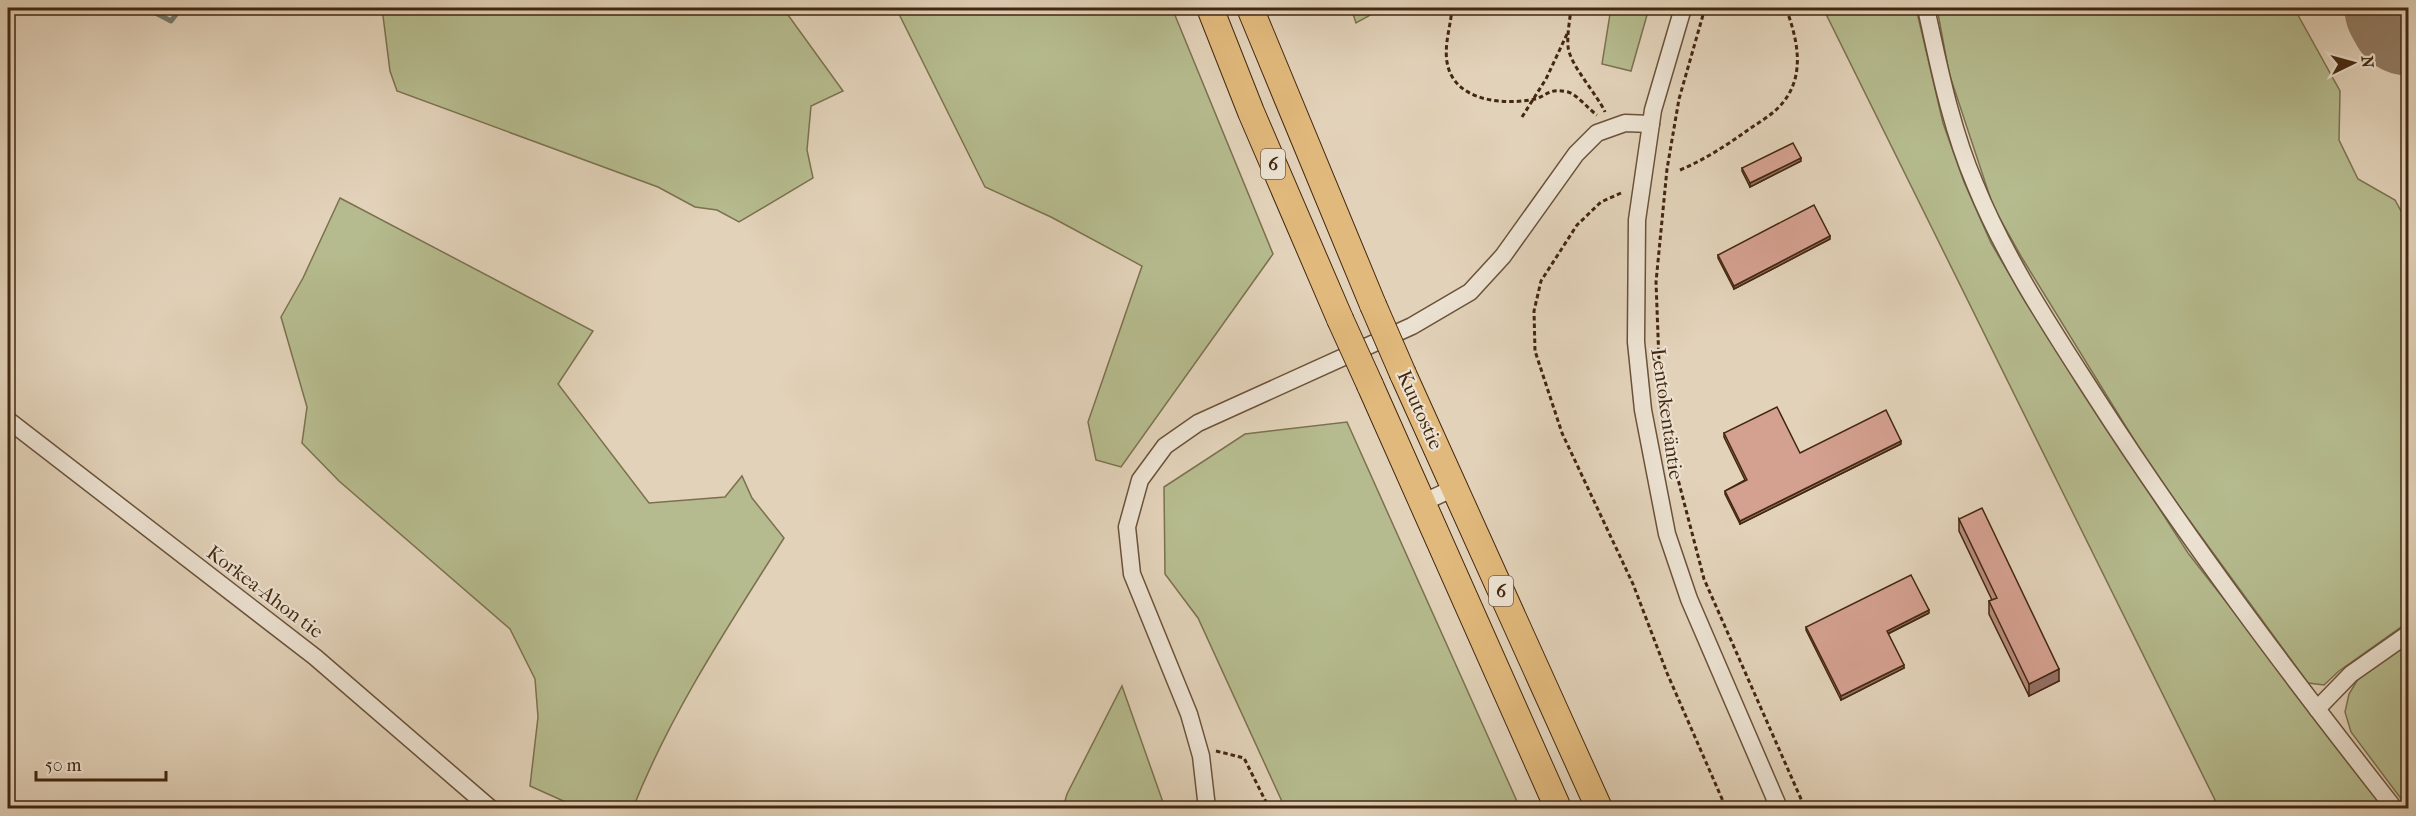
<svg xmlns="http://www.w3.org/2000/svg" width="2416" height="816" viewBox="0 0 2416 816" font-family="'IM FELL French Canon',serif">
<style>
.green{fill:#b5bb8e;stroke:#7c714e;stroke-width:1.5}
.lines{fill:none;stroke-linecap:round;stroke-linejoin:round}
.stream{stroke:#747d71;stroke-width:5}
.runway{stroke:#927c64;stroke-width:117}
.minor-casing{stroke:#6b523a;stroke-width:19}
.highway-casing{stroke:#43270f;stroke-width:28}
.path{stroke:#43270f;stroke-width:3;stroke-dasharray:4.5 3;stroke-linecap:butt}
.minor{stroke:#ece2d2;stroke-width:16}
.highway{stroke:#e1b97c;stroke-width:26}
.highway-bridge-casing{stroke:#43270f;stroke-width:28;stroke-linecap:butt}
.highway-bridge{stroke:#e1b97c;stroke-width:26}
.wall{fill:#b68a7c;stroke:#43270f;stroke-width:1.5}
.shaded-wall{fill:#947065;stroke:#43270f;stroke-width:1.5}
.building{fill:#d4a090;stroke:#43270f;stroke-width:1.5}
.labels{text-anchor:middle;dominant-baseline:central;stroke-width:4.5;stroke-linejoin:round;paint-order:stroke}
.shield{fill:#ece2d2;stroke:#765f4a;stroke-width:1.5}
.shield-label{font-size:18px;font-weight:bold;fill:#43270f}
.street-label{font-size:20px;fill:#43270f;stroke:#ece2d2}
</style>
<rect width="100%" height="100%" fill="#e2d2b9"/>
<filter id="stains"><feTurbulence type="fractalNoise" baseFrequency=".00333" numOctaves="4"/><feColorMatrix values="0 0 0 0 .2 0 0 0 0 .09 0 0 0 0 .02 0 0 0 .5 -.17"/></filter>
<radialGradient id="worn" r=".72"><stop offset=".6" stop-color="#630" stop-opacity="0"/><stop offset="1" stop-color="#630" stop-opacity=".3"/></radialGradient>
<!-- green -->
<g class="green">
<polygon points="382,8 783,8 843,91 811,106 807,150 813,178 739,222 717,210 695,207 658,187 397,91 390,71"/>
<polygon points="896,8 1172,8 1273,254 1121,467 1096,460 1088,422 1142,266 1051,217 985,187"/>
<polygon points="1351,8 1383,8 1356,23"/>
<polygon points="1611,8 1649,8 1631,71 1602,64"/>
<polygon points="1823,8 1916,8 1943,123 1964,182 1991,243 2025,301 2188,553 2387,808 2219,808"/>
<polygon points="1937,8 2294,8 2340,91 2339,140 2358,179 2395,200 2408,224 2408,622 2339,671 2324,685 2308,683 2152,469 2022,258 1993,206 1949,73"/>
<path d="M340,198L593,331L558,384L649,503L725,497L742,476L752,498L784,538C729,625 671,712 633,808H579L530,786L538,717L535,679L510,629L339,481L302,443L307,407L281,317L303,278Z"/>
<polygon points="1347,422 1520,808 1285,808 1198,618 1165,574 1164,487 1245,434"/>
<polygon points="2408,644 2408,808 2351,732 2345,712 2349,694 2358,679"/>
<polygon points="1122,686 1165,808 1063,808 1067,794"/>
</g>
<g class="lines">
<!-- stream -->
<polyline class="stream" points="146,8 171,21 181,8"/>
<!-- runway -->
<polyline class="runway" points="2403,8 2408,17"/>
<defs>
<g id="minor">
<polyline points="1683,8 1653,110 1637,220 1636,342 1643,410 1667,534 1689,599 1779,808"/>
<path d="M1926,8C1939,67 1951,128 1975,184C2005,258 2050,326 2093,393C2186,538 2288,673 2394,808"/>
<polyline points="8,420 315,657 490,808"/>
<polyline points="1422,503 1454,488"/>
<polyline points="2317,709 2351,674 2408,634"/>
<polyline points="1207,808 1201,756 1189,714 1132,574 1127,527 1140,480 1165,446 1198,423 1412,326 1470,292 1503,256 1576,154 1597,133 1625,123 1651,124"/>
</g>
<g id="highway">
<polyline points="1210,8 1251,112 1340,319"/>
<polyline points="1250,8 1373,305"/>
<polyline points="1403,374 1599,808"/>
<polyline points="1370,385 1558,808"/>
</g>
</defs>
<!-- minor casing -->
<use href="#minor" class="minor-casing"/>
<!-- highway casing -->
<use href="#highway" class="highway-casing"/>
<!-- path -->
<g class="path">
<path d="M1452,8C1451,25 1444,44 1447,62C1453,100 1500,105 1530,100C1547,98 1546,87 1568,92C1578,95 1588,109 1597,115"/>
<path d="M1571,8C1570,20 1567,33 1568,46C1569,64 1597,94 1605,112"/>
<polyline points="1705,8 1679,99 1667,169 1656,282 1659,362 1673,460 1704,579 1805,808"/>
<polyline points="1522,117 1546,79 1568,32"/>
<path d="M1680,170C1704,160 1727,145 1748,130C1758,123 1770,116 1778,108C1807,79 1798,41 1786,8"/>
<polyline points="1621,193 1601,202 1577,225 1541,281 1534,311 1535,351 1562,433 1633,584 1667,673 1726,808"/>
<polyline points="1216,751 1244,758 1269,808"/>
</g>
<!-- minor -->
<use href="#minor" class="minor"/>
<!-- highway -->
<use href="#highway" class="highway"/>
<defs>
<g id="highway-bridge">
<polyline points="1373,305 1403,374"/>
<polyline points="1340,319 1370,385"/>
</g>
</defs>
<!-- highway-bridge casing -->
<use href="#highway-bridge" class="highway-bridge-casing"/>
<!-- highway-bridge -->
<use href="#highway-bridge" class="highway-bridge"/>
</g>
<!-- wall -->
<g class="wall">
<polygon points="1801,161 1750,187 1742,171 1742,168"/>
<polygon points="1830,239 1734,289 1718,258 1718,255"/>
<polygon points="1724,433 1800,453 1901,444 1740,524 1725,494 1725,491 1745,480 1724,437"/>
<polygon points="1959,519 2059,681 2029,696 1989,614 1989,601 1992,600 1959,531"/>
<polygon points="1929,613 1888,634 1904,668 1841,700 1806,630 1806,627"/>
</g>
<!-- shaded-wall -->
<g class="shaded-wall">
<polygon points="1801,158 1801,161 1750,187 1750,183"/>
<polygon points="1830,236 1830,239 1734,289 1734,286"/>
<polygon points="1901,441 1901,444 1740,524 1740,521"/>
<polygon points="1929,610 1929,613 1887,634 1887,631"/>
<polygon points="1904,665 1904,668 1841,700 1841,696"/>
<polygon points="2059,669 2059,681 2029,696 2029,684"/>
</g>
<!-- building -->
<g class="building">
<polygon points="1793,143 1801,158 1750,183 1742,168"/>
<polygon points="1814,205 1830,236 1734,286 1718,255"/>
<polygon points="1777,407 1800,453 1886,410 1901,441 1740,521 1725,491 1747,480 1724,433"/>
<polygon points="1982,508 2059,669 2029,684 1989,601 1997,598 1959,519"/>
<polygon points="1911,575 1929,610 1887,631 1904,665 1841,696 1806,627"/>
</g>
<g class="labels">
<!-- shield labels -->
<g class="shield">
<rect x="1261" y="149" width="24" height="30" rx="4.5"/>
<rect x="1489" y="576" width="24" height="30" rx="4.5"/>
</g>
<g class="shield-label">
<text x="1273" y="164">6</text>
<text x="1501" y="591">6</text>
</g>
<!-- street labels -->
<g class="street-label">
<text transform="translate(1420 410) rotate(66)">Kuutostie</text>
<text transform="translate(1667 414) rotate(82)">Lentokentäntie</text>
<text transform="translate(265 592) rotate(37)">Korkea-Ahon tie</text>
</g>
</g>
<!-- margin -->
<rect width="2416" height="816" fill="none" stroke="#e2d2b9" stroke-width="30"/>
<rect x="9" y="9" width="2398" height="798" fill="none" stroke="#43270f" stroke-width="3"/>
<rect x="15" y="15" width="2386" height="786" fill="none" stroke="#43270f" stroke-width="1.5"/>
<!-- north arrow -->
<g transform="translate(2353 63) rotate(85)" stroke="#ece2d2" stroke-width="4.5" paint-order="stroke">
<path d="M0-4.5L10 22L0 15L-10 22Z" fill="#43270f"/>
<text y="-9" font-size="16" font-weight="bold" text-anchor="middle" fill="#43270f">N</text>
</g>
<!-- scale -->
<path d="M36 771v9h130v-9" fill="none" stroke="#43270f" stroke-width="3"/>
<text x="45" y="771" font-size="18" fill="#43270f" stroke="#ece2d2" stroke-width="4.5" paint-order="stroke">50 m</text>
<rect width="100%" height="100%" filter="url(#stains)"/>
<rect width="100%" height="100%" fill="url(#worn)"/>
</svg>
